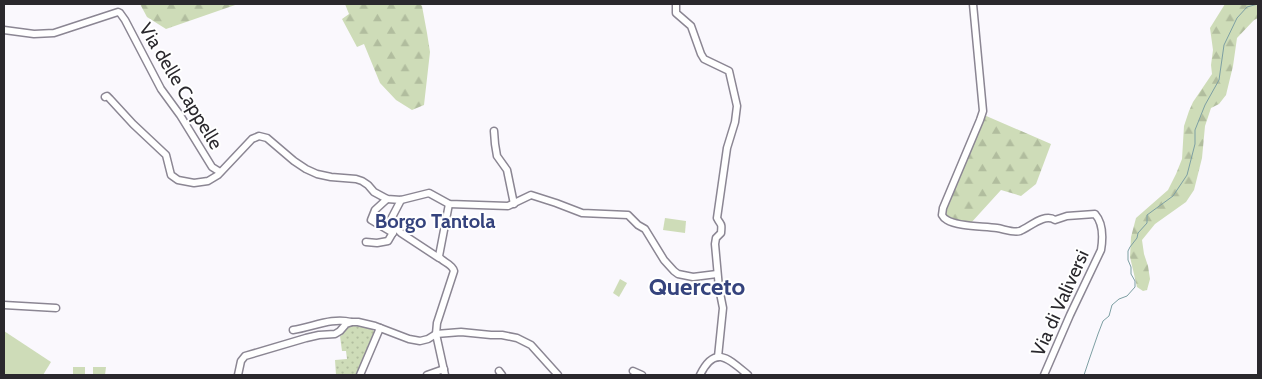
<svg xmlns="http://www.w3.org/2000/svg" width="1262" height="379" viewBox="0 0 1262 379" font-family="Cabin,sans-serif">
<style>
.grass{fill:#cedcb8}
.forest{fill:url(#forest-firs)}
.park{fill:url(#park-dots)}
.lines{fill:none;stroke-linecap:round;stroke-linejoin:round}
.stream{stroke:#7d9fa3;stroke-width:1}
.minor-casing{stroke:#8b8693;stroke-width:9}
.minor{stroke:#fff;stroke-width:6}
.labels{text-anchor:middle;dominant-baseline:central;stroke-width:4;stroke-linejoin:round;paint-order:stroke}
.street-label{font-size:19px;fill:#2a282d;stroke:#fff}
.neighbourhood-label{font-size:20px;font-weight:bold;fill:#35437d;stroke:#fff}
.district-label{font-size:24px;font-weight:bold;fill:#35437d;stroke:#fff}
</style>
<defs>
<pattern id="forest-firs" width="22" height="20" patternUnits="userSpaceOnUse" patternTransform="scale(1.25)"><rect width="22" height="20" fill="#cedcb8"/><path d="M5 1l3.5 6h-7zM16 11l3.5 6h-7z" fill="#b1bd9e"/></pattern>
<pattern id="park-dots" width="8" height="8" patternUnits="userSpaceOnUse" patternTransform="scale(1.25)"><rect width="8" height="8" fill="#cedcb8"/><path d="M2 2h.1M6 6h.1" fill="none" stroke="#b1bd9e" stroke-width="1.8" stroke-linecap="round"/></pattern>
</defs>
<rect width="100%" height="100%" fill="#faf8fd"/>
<!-- grass -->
<g class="grass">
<polygon points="665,218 686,221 685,233 663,230"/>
<polygon points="620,279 627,283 619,297 613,293"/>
<polygon points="4,331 51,362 43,375 4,375"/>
<rect x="73" y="367" width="12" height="8"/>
<polygon points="93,367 106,367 105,375 93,375"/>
</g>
<!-- forest -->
<g class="forest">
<polygon points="140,4 238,4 166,29 147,17"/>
<polygon points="345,4 420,4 422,6 427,33 430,52 424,105 412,110 396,100 380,83 364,44 357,47 342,19 349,14"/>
<polygon points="1225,4 1258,4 1258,18 1254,20 1237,38 1233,66 1226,95 1219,104 1211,108 1205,126 1202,158 1194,190 1186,202 1155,224 1142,240 1144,254 1148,266 1150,279 1147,290 1143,291 1137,287 1130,257 1131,237 1136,218 1168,190 1176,174 1182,159 1184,126 1189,111 1193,102 1212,74 1211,65 1213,50 1210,28"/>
<polygon points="984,115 1051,144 1036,184 1021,196 1001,190 970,224 949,219 944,215 945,208"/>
</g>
<!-- park -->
<path class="park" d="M355,325L371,329L374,331V335L357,375H336L335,360L347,359L346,351H342L340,336L342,335C344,329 349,326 355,325Z"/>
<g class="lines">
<!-- stream -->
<polyline class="stream" points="1084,375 1089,360 1098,334 1103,321 1109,316 1112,305 1119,299 1127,296 1135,287 1135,281 1131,274 1131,267 1128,260 1128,251 1130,247 1137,238 1138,233 1147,223 1147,215 1173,196 1187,175 1195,144 1195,130 1205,105 1219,80 1224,45 1237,18 1247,7 1258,4"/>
<defs>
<g id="minor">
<path d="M676,4V13L691,26L701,54L704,59L729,71L737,106L735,122L727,148L717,218C721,226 722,222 721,233L716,238L715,244L719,288L723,308L718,357"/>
<path d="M973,4L983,111L980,120L943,208L942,215C943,217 945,219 947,220C958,227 984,226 997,228C1004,229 1013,233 1020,231C1030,227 1044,213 1055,220L1067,216L1095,214C1103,223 1103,238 1101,250L1070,315L1044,375"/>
<polyline points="4,30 34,34 54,33 118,12 120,13 125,20 161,89 180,115 212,167 220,172"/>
<polyline points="105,97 107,96 110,99 133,124 166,155 171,175 178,180 194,183 208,181 218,175 252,139 259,136 267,138 294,161 306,169 317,174 331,177 356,179 362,181 368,185 374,192 387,199 401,200 429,193 449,204 508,206 531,195 556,203 582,213 628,215 638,225 645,229 664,260 674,271 678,274 693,277 717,274"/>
<polyline points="494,131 495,144 497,156 507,170 514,204"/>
<polyline points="387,199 375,210 371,220 393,233"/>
<polyline points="401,200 390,221 401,233 439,258"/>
<polyline points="366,242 377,243 388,241 395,229"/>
<polyline points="4,305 56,308"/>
<path d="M293,330C313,327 332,317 351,322"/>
<polyline points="499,371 502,375"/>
<polyline points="633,371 642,375"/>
<polyline points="238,375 241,361 245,356 306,338 319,335 335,334 340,331 346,324 352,322 358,322 375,326 409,339 420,341 428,339 436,334 461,332 491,335 502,335 517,338 531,345 558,375"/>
<polyline points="360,375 380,328"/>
<polyline points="427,375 444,369"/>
<path d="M445,375L436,334L437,323L454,271C452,263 441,262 439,256L449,204"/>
<path d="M700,375C715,344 729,359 748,375"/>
</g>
</defs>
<!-- minor casing -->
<use href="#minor" class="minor-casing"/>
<!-- minor -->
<use href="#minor" class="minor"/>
</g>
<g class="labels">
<!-- street labels -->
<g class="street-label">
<text transform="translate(181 86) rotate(59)">Via delle Cappelle</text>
<text transform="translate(1060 303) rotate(-66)">Via di Valiversi</text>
</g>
<!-- neighbourhood labels -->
<g class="neighbourhood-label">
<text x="435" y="221">Borgo Tantola</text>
</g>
<!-- district labels -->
<g class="district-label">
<text x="697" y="286">Querceto</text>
</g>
</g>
<!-- border -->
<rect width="1262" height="379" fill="none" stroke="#2a282d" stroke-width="10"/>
</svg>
